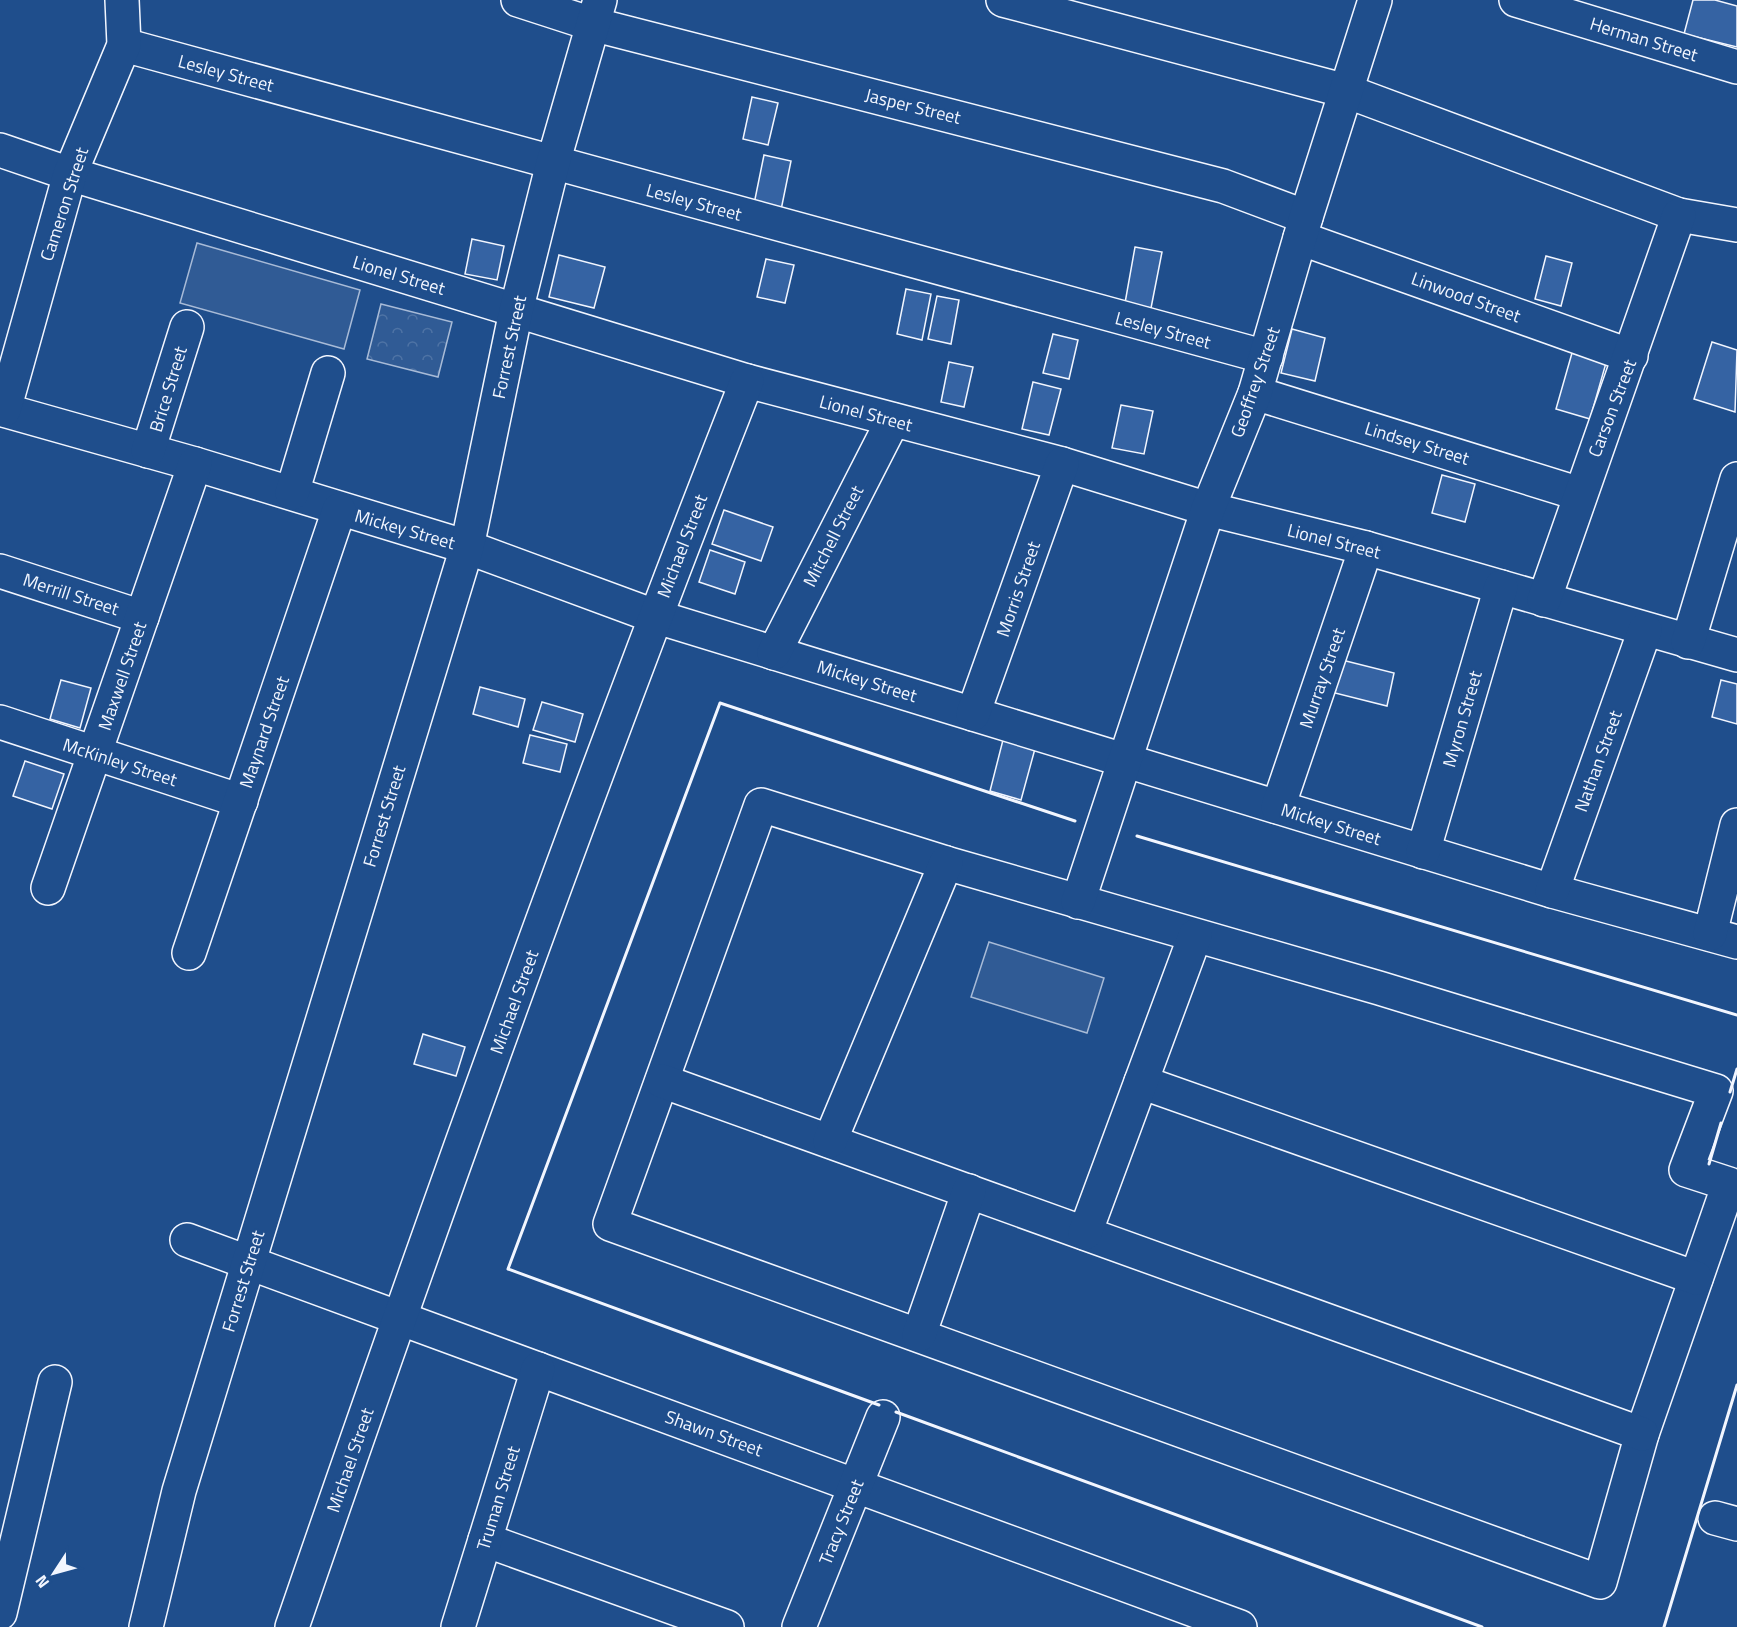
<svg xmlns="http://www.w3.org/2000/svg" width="1737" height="1627" viewBox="0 0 1737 1627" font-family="'Titillium Web',sans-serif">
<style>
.park{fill:url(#park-crowns);stroke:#a8bbd7;stroke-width:1.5}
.built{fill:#305b95;stroke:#a8bbd7;stroke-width:1.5}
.building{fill:#3563a3;stroke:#f2f6ff;stroke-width:1.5}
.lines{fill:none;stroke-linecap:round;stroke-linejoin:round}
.minor-casing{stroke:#f2f6ff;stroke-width:36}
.minor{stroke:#1f4e8c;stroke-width:33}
.wall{stroke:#f2f6ff;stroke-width:3}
.labels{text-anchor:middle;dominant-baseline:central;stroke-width:4.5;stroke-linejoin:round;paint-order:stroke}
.street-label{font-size:18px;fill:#f2f6ff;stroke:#1f4e8c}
</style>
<defs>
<pattern id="park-crowns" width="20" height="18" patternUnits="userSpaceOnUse" patternTransform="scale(1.5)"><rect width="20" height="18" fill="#305b95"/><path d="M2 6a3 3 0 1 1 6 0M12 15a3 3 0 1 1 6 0" fill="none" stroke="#4e73a5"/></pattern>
</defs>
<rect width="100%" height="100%" fill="#1f4e8c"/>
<!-- park -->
<polygon class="park" points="381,304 452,322 438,377 367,359"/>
<!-- built -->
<g class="built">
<polygon points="197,243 360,290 344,349 180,303"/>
<polygon points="989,942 1104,978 1087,1033 971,997"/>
</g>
<!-- building -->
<g class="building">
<polygon points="1693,0 1715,0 1737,6 1737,47 1684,34"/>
<polygon points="752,97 778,103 768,145 743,139"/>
<polygon points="764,155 791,161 781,210 754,204"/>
<polygon points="472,239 504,246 497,280 465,274"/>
<polygon points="1135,247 1162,252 1151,308 1125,303"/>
<polygon points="559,255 605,267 594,308 549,297"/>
<polygon points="1546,256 1572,263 1561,306 1535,299"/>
<polygon points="766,259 794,265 785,303 757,297"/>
<polygon points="906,289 931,294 922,340 897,334"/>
<polygon points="937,296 959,300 951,344 928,339"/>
<polygon points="1292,329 1325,338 1315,381 1281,373"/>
<polygon points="1053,334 1078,340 1069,379 1043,373"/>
<polygon points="1712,342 1737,350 1735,412 1694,399"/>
<polygon points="1572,353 1606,363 1590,419 1556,409"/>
<polygon points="949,362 973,367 964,407 941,402"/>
<polygon points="1033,382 1061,389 1049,435 1022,429"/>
<polygon points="1121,405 1153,411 1144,454 1112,448"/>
<polygon points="1442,475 1475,484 1465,522 1432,513"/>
<polygon points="724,510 773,527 761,561 712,544"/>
<polygon points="710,550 745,562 735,594 699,582"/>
<polygon points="1342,660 1394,673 1387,706 1335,693"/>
<polygon points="61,680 91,688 80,728 50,719"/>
<polygon points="1721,680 1737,684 1737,724 1712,717"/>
<polygon points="480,687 525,699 518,727 473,714"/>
<polygon points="542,702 583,714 575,742 533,730"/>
<polygon points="530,735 567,744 560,772 523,763"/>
<polygon points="1004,736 1036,745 1021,800 990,791"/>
<polygon points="25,761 64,774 52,809 13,796"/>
<polygon points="423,1034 465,1047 456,1076 414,1064"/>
</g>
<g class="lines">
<defs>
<g id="minor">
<polyline points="518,0 592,24 1223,186 1306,217"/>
<polyline points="1003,0 1346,91 1679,215 1737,225"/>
<polyline points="1516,0 1737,67"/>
<polyline points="124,45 1266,357"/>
<polyline points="0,150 70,174 747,381 1062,464 1208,509 1366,548 1737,655"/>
<polyline points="1300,238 1631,356"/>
<polyline points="1255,393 1580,494"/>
<polyline points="0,409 195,464 467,547 654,616 973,714 1552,891 1737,942"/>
<polyline points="4,410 70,174 124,45 122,0"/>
<polyline points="148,451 187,327"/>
<polyline points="292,493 328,373"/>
<polyline points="0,571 142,617"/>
<polyline points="1544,600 1679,215"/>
<polyline points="1688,642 1737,479"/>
<polyline points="774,653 893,420"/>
<polyline points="973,714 1062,464"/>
<polyline points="0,722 241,801"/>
<polygon points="761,805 946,863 1379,988 1716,1091 1686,1170 1729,1184 1642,1434 1600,1582 610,1224"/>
<polyline points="1278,807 1366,548"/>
<polyline points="1423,852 1501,587"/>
<polyline points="48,888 195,464"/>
<polyline points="1552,891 1645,630"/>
<polyline points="1078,902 1208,509 1255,393 1306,217 1375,0"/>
<polyline points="1710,934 1737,825"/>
<polyline points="189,953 339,510"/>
<polyline points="662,1081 1642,1434"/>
<polyline points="1141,1082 1696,1278"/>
<polyline points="830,1141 946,863"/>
<polyline points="1085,1233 1195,936"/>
<polyline points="187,1240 1240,1627"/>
<polyline points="919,1335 969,1191"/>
<polyline points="1715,1518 1737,1524"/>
<polyline points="485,1540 727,1627"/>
<polyline points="0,1613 55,1382"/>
<polyline points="146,1627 179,1491 467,547 516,311 553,163 600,0"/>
<path d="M292,1627C436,1209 585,792 747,381"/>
<polyline points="458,1627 538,1369"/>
<polyline points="799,1627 883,1417"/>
</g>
</defs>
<!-- minor casing -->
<use href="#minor" class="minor-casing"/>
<!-- minor -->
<use href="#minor" class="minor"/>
<!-- wall -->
<g class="wall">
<polyline points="1137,836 1737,1015"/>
<polyline points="1730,1092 1737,1069"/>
<polyline points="1709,1164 1721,1123"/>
<polyline points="879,1405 508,1269 720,703 1075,821"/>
<polyline points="896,1412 1482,1627"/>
<polyline points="1664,1627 1737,1385"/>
</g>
</g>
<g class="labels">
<!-- street labels -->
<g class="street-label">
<text transform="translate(1644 39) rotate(17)">Herman Street</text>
<text transform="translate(226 73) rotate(15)">Lesley Street</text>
<text transform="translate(913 106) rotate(14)">Jasper Street</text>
<text transform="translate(694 202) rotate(15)">Lesley Street</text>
<text transform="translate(64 204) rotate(-72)">Cameron Street</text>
<text transform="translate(399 275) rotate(17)">Lionel Street</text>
<text transform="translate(1466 297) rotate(20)">Linwood Street</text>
<text transform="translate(1163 330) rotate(15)">Lesley Street</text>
<text transform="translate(509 347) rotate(-78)">Forrest Street</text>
<text transform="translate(1255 382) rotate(-71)">Geoffrey Street</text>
<text transform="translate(168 389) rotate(-73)">Brice Street</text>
<text transform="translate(1612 408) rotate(-69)">Carson Street</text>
<text transform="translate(866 413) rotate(15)">Lionel Street</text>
<text transform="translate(1417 443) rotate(17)">Lindsey Street</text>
<text transform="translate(405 529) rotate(16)">Mickey Street</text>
<text transform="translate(833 536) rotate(-63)">Mitchell Street</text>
<text transform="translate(1334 541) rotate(14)">Lionel Street</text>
<text transform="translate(682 546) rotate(-69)">Michael Street</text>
<text transform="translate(1018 589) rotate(-71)">Morris Street</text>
<text transform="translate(71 594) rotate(18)">Merrill Street</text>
<text transform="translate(122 676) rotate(-71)">Maxwell Street</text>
<text transform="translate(1322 678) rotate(-71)">Murray Street</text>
<text transform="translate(867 681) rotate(17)">Mickey Street</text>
<text transform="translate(1462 719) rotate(-74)">Myron Street</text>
<text transform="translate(264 732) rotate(-71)">Maynard Street</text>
<text transform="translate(1598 761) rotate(-70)">Nathan Street</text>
<text transform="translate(120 762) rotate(18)">McKinley Street</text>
<text transform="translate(384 816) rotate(-73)">Forrest Street</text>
<text transform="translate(1331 824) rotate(17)">Mickey Street</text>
<text transform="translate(514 1002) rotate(-70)">Michael Street</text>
<text transform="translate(243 1281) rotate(-73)">Forrest Street</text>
<text transform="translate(714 1433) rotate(20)">Shawn Street</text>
<text transform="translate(350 1460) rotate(-71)">Michael Street</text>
<text transform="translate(498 1498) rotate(-73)">Truman Street</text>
<text transform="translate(841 1522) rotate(-68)">Tracy Street</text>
</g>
</g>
<!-- north arrow -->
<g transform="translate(54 1573) rotate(234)" stroke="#1f4e8c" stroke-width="4.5" paint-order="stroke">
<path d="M0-4.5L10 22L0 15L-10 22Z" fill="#f2f6ff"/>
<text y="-9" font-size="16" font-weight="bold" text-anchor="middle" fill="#f2f6ff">N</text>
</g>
</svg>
